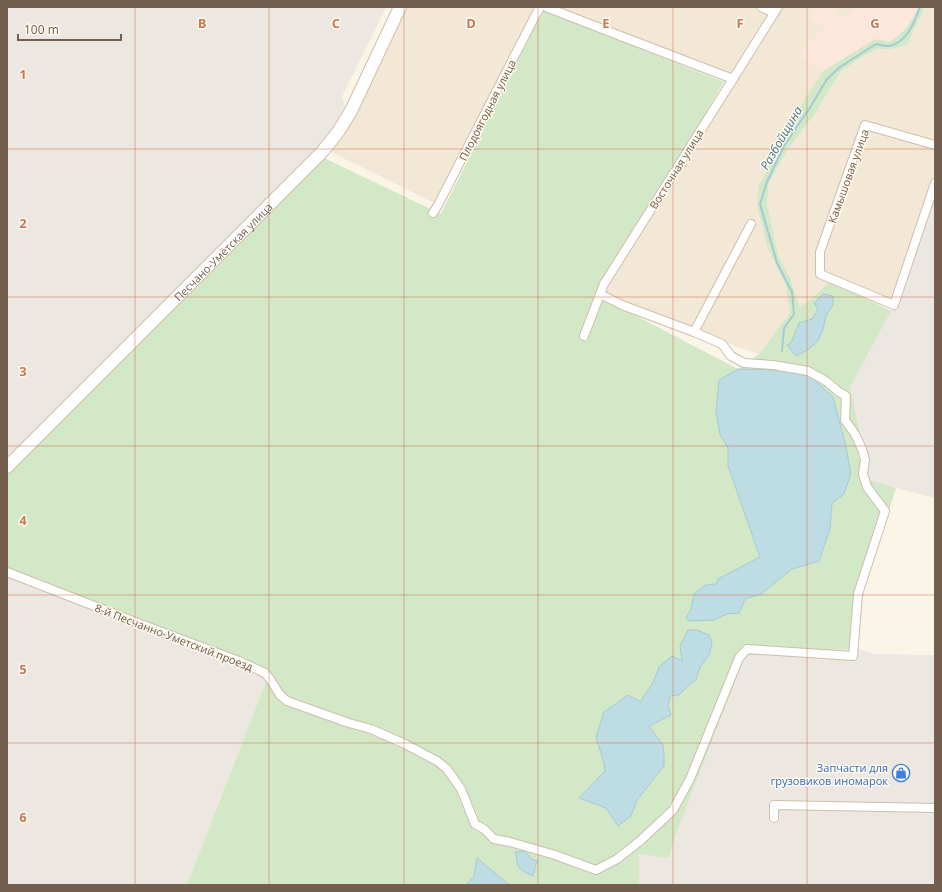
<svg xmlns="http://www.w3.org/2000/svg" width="942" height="892" viewBox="0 0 942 892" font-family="'Open Sans',sans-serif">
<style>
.residential{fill:#f3e8d6}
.commercial{fill:#fbe7dc}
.industrial{fill:#ece7e1}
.green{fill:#d2e8c6;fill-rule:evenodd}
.water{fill:#bddce4;stroke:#a4cad5}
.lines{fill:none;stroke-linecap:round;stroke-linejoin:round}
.stream{stroke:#a4cad5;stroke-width:2}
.street-casing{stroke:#cdbeae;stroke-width:10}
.secondary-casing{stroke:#cfbeac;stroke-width:14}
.street{stroke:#fff;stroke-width:8}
.secondary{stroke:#fff;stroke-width:12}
.grid{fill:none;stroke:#ce7853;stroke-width:1;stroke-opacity:0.55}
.labels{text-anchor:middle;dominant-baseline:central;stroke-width:3;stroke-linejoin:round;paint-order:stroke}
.street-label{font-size:11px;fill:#745e4d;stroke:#fef9ee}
.shop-label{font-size:11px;fill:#366cbe;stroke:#fef9ee;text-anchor:end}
.water-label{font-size:12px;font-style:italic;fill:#477786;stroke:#fef9ee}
.grid-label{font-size:13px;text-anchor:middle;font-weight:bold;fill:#ce7853;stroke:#fef9ee;stroke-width:3;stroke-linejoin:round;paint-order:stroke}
</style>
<rect width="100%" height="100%" fill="#fbf5e8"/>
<!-- residential -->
<g class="residential">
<polygon points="407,7 540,7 438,205 329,151 374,74"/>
<polygon points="546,7 816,7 811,18 826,26 799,55 822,72 800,107 759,185 767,246 786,286 790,313 759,354 694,332 598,294 733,79"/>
<polygon points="838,7 865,7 861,11 856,8 844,19 835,15"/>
<polygon points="925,7 935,7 935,172 893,296 887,297 835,276 831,281 800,308 790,278 778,255 767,203 769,183 788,149 814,115 841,71 865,55 878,49 892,49 907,45"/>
</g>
<!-- commercial -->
<polygon class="commercial" points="816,7 838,7 835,15 844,19 856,8 861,11 865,7 918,7 915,16 900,35 890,42 875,39 838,62 822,72 799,55 826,26 811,18"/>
<!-- industrial -->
<g class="industrial">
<polygon points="7,7 386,7 342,97 346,108 334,129 323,144 7,460"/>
<polygon points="935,188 935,498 896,488 870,480 850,387 894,305"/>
<polygon points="7,574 139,626 267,679 187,885 7,885"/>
<polygon points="857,648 873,654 935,655 935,885 639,885 639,854 669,858 675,837 745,656"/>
</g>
<!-- green -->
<path class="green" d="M918,7H925L907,45L892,49H878L865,55L841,71L814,115L788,149L769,183L767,203L778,255L790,278L800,308L831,281L891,311L850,387L870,480L896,488L865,586L860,611L857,648L745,656L675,837L669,858L639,854V885H510L508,884L477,859L474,876L466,885H187L267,679L139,626L7,574V474L26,454L324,158L441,214L543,10L724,82L598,294L642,319L738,369L759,354L790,313L786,286L767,246L757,204L759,185L800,107L822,72L838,62L875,39L890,42C903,33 913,21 918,7ZM720,434L844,494L832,503L830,529L819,561L792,569L761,594L745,599L739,613L727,614L713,620L686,618L691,609L694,594L705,585L716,584L718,579L760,557L728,466V448ZM682,661L704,662L700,667L696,680L688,686L679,695L670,696L668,706L671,715L649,726L655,734L664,766L637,800L631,816L579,798L605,771L604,763L641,702L645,694L653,684L659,667Z"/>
<!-- water -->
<g class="water">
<polygon points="823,294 833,296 833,305 826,316 823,329 818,341 809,349 796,356 787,345 791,343 799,323 812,319 818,310 814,303"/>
<polygon points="738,369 779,370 810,376 833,397 845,443 851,473 844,494 832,503 830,529 819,561 792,569 761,594 745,599 739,613 727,614 714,620 690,621 686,618 691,609 694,594 705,585 716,584 718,579 760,557 728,466 728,448 720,434 716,412 719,380"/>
<polygon points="688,630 697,630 709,635 712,642 710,653 704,662 700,667 696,680 688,686 679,695 670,696 668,706 671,715 649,726 663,745 664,754 664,766 637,800 631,816 618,826 606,808 579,798 605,771 604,763 596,737 604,712 628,695 641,702 645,694 653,683 659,667 672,656 682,661 680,646"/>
<path d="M524,851L533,860L538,861C534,867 535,870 533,876C527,873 517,870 517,861C516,857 517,856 515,852Z"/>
<polygon points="477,858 508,884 510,885 466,885 474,876"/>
</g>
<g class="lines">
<!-- stream -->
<path class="stream" d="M782,351L784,328L794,314L792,292L777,263L760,204L767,182L784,146L811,106L827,79L840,67L876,44C880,45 885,46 889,46C906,44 915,21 920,7"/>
<defs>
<g id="street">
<polyline points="546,7 618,35 733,79"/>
<polyline points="761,7 774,13"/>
<polyline points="935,145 865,125 820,252 820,274 894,305 935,183"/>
<polyline points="433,213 438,205 535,16 540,7"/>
<polyline points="694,332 751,224"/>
<polyline points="584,336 604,284 733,79 778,7"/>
<polyline points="7,572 143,625 239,661 265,673 270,679 280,695 287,701 349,723 371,729 405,744 437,761 447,769 461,789 475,824 484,829 494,839 510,842 555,855 596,870 617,859 640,841 673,810 690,779 739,658 747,649 853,656 858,594 885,511 867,487 863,474 865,460 862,449 855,434 845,420 846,396 839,392 826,381 808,371 773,365 744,363 731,356 722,344 694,332 622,305 600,294"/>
<polyline points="774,818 774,805 935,808"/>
</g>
<g id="secondary">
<path id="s1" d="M7,467L322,152L338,132L351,111L400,7"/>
</g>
</defs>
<!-- street casing -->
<use href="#street" class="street-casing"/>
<!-- secondary casing -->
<use href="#secondary" class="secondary-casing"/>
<!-- street -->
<use href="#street" class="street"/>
<!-- secondary -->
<use href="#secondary" class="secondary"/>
</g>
<!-- grid -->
<path class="grid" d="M135,7V885M269,7V885M404,7V885M538,7V885M673,7V885M807,7V885M7,149H935M7,297H935M7,446H935M7,595H935M7,743H935"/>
<!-- icons -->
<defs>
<symbol id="shop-ring" viewBox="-11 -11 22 22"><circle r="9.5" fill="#fef9ee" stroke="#3f7fe0" stroke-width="1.5"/><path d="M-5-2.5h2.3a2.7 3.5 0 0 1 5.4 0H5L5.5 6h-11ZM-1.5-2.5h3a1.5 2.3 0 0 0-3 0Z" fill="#3f7fe0"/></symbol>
</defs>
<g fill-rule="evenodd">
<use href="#shop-ring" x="891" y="763" width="20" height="20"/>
</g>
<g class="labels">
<!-- street labels -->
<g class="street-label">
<text transform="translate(487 110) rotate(-63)">Плодоягодная улица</text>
<text transform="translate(676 169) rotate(-58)">Восточная улица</text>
<text transform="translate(848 176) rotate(-70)">Камышовая улица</text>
<text stroke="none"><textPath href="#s1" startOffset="305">Песчано-Умётская улица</textPath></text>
<text transform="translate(174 637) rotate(21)">8-й Песчанно-Уметский проезд</text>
</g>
<!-- shop labels -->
<g class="shop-label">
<text x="888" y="767">Запчасти для<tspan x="888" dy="13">грузовиков иномарок</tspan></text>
</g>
<!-- water labels -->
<g class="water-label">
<text transform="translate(781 138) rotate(-60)">Разбойщина</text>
</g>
</g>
<g class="grid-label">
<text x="202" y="28">B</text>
<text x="336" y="28">C</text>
<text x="471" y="28">D</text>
<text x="606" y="28">E</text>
<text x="740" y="28">F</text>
<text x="875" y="28">G</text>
<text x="23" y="79">1</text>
<text x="23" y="228">2</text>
<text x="23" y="376">3</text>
<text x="23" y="525">4</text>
<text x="23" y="674">5</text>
<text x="23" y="822">6</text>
</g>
<!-- border -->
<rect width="942" height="892" fill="none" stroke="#745e4d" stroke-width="16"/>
<!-- scale -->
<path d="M18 34v6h103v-6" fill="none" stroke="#745e4d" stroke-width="2"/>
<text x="24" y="34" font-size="12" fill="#745e4d" stroke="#fef9ee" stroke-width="3" paint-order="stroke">100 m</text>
</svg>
